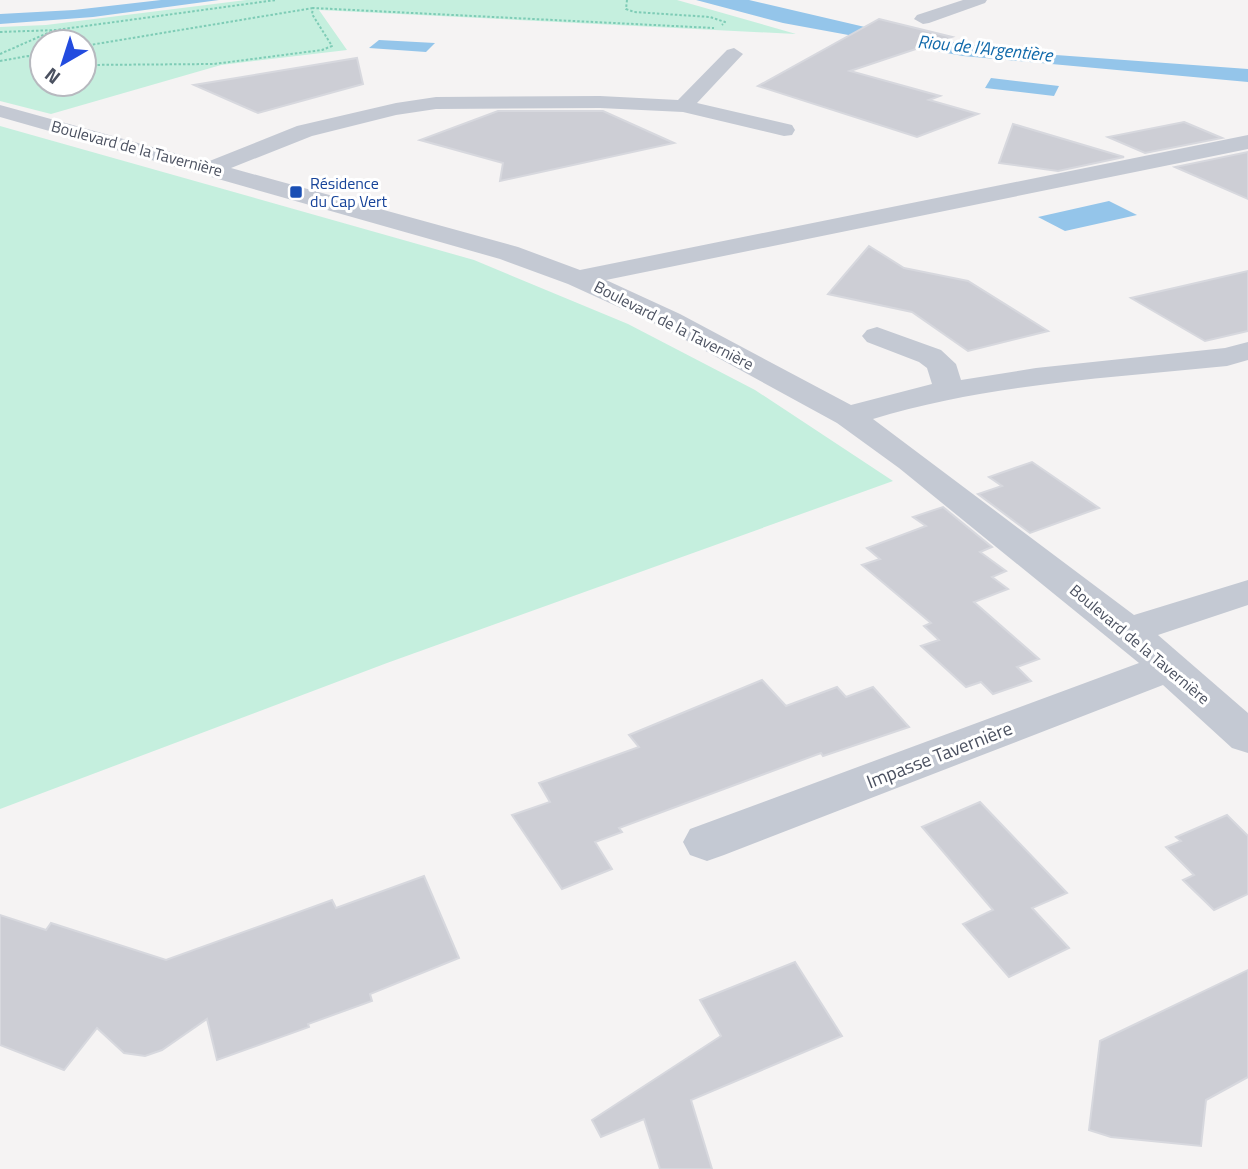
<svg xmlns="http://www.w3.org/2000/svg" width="1248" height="1169" viewBox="0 0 1248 1169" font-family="'Titillium Web',sans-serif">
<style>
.green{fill:#c5efde;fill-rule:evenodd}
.water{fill:#94c5ea}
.building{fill:#cdced5;stroke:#d7d8de;stroke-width:2}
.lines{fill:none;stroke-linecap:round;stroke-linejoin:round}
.path{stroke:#7eccb6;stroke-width:2;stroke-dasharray:2.5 2;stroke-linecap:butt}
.minor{fill:#c4c9d3;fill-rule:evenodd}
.transit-dot{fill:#1a4fb4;stroke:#fff;stroke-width:2.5}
.labels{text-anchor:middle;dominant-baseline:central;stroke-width:6;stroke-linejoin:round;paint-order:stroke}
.far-street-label{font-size:16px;fill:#4b5160;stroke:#fff}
.far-transit-label{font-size:16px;fill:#164399;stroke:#fff;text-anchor:start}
.far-water-label{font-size:18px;font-style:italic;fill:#126aab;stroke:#fff}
.street-label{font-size:19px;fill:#4b5160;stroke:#fff}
</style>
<rect width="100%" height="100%" fill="#f5f3f3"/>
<!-- green -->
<g class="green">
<path d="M246,0H677L796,34L319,10L347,50L221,65L51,114L0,101V27L46,25ZM84,42V84H42V42Z"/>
<polygon points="0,126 474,260 628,324 755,390 893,481 387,663 0,809"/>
</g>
<!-- water -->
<g class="water">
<polygon points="161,0 219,0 93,17 0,24 0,14 74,10"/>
<polygon points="696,0 749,0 882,31 967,44 1056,55 1248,69 1248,82 963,56 783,23"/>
<polygon points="379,40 435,43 426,52 369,48"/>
<polygon points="991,78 1059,86 1054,96 985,88"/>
<polygon points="1109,201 1137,215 1065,231 1038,217"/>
</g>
<!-- building -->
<g class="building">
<polygon points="879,19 952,37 850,71 940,96 929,100 978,114 917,137 758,86"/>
<polygon points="357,58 363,84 258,113 194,85"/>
<polygon points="498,111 603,111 674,143 500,181 503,163 420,140"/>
<polygon points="1184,122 1222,138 1145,153 1108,137"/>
<polygon points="1013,124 1124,157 1058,171 999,163"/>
<polygon points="1248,152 1248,199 1175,167"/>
<polygon points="869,246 904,268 968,281 1048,331 968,351 912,312 828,294"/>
<polygon points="1248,271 1248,331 1205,341 1131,298"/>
<polygon points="1032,462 1099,508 1030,533 978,494 1002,486 989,477"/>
<polygon points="943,507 992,547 980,552 1006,571 992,577 1008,589 974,602 1039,659 1017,667 1031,681 993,694 981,682 966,687 921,646 939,640 924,626 931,623 862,565 880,559 867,548 926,526 913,517"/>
<polygon points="762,680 786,706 837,687 846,697 873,687 909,727 823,756 821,753 619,828 622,832 595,842 612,869 562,889 512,815 550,802 539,783 639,747 629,735"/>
<polygon points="980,802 1067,893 1032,908 1069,948 1009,977 963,924 993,910 922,827"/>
<polygon points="1227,815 1248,836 1248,894 1214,910 1183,880 1194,875 1166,847 1181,841 1176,837"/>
<polygon points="424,876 459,958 370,994 372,1001 308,1024 309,1027 217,1060 207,1019 162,1050 145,1056 124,1053 97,1028 64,1070 0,1045 0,915 46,930 51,923 166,960 332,900 336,908"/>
<polygon points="795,962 842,1036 691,1100 712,1169 660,1169 644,1119 601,1137 592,1120 721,1036 700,1000"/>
<polygon points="1248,970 1248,1077 1206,1100 1201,1146 1111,1137 1089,1130 1100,1041"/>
</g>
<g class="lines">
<!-- path -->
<g class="path">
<polyline points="627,0 626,9 634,12 710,17 725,22 722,25"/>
<polyline points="0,32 56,30 276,0"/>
<polyline points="84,46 313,8"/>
<polyline points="0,54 50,32"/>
<polyline points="0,61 28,56 42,58"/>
<polyline points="84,65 214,64 322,50 332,46 312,14 313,8 714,28"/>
</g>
<!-- minor -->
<g class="minor">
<polygon points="963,0 987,0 985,3 929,23 923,24 914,19 917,15"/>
<path d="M734,48L743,54L697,103L792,125L795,130L792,135L784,136L683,112L600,108L436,109L396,115L312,136L231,168L518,247L580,270L1248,135V149L606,280L680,314L851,405L932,384L927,368L919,362L867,342L862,336L867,330L877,327L941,350L956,364L961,380L1036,368L1225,348L1248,342V360L1227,366C1109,378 987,384 873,419L1134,615L1248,580V605L1158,635L1248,713V753L1232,748L1163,685L724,855L707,861L690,855L683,842L690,829L1139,663L899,468L837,423L660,326L568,284L500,259L0,117V105L207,162L297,126L396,103L436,97L600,96L678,100L727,50Z"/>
</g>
</g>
<!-- markers -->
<rect class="transit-dot" x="289" y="185" width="14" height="14" rx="3.5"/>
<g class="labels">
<!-- far-street labels -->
<g class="far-street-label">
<text transform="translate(137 148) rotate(15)">Boulevard de la Tavernière</text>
<text transform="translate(674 325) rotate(27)">Boulevard de la Tavernière</text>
<text transform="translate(1140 644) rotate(40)">Boulevard de la Tavernière</text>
</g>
<!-- far-transit labels -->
<g class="far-transit-label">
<text x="310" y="183">Résidence<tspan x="310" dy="18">du Cap Vert</tspan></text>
</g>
<!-- far-water labels -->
<g class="far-water-label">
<text transform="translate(985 48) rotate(6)">Riou de l'Argentière</text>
</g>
<!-- street labels -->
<g class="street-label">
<text transform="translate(939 754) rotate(-21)">Impasse Tavernière</text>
</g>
</g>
<!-- north arrow -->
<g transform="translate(63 63) rotate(219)"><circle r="33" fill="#ffffff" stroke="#b7b9bf" stroke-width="2"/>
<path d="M0-5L12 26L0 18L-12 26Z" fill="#234cdf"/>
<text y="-10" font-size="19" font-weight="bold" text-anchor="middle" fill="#4b5160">N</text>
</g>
</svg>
